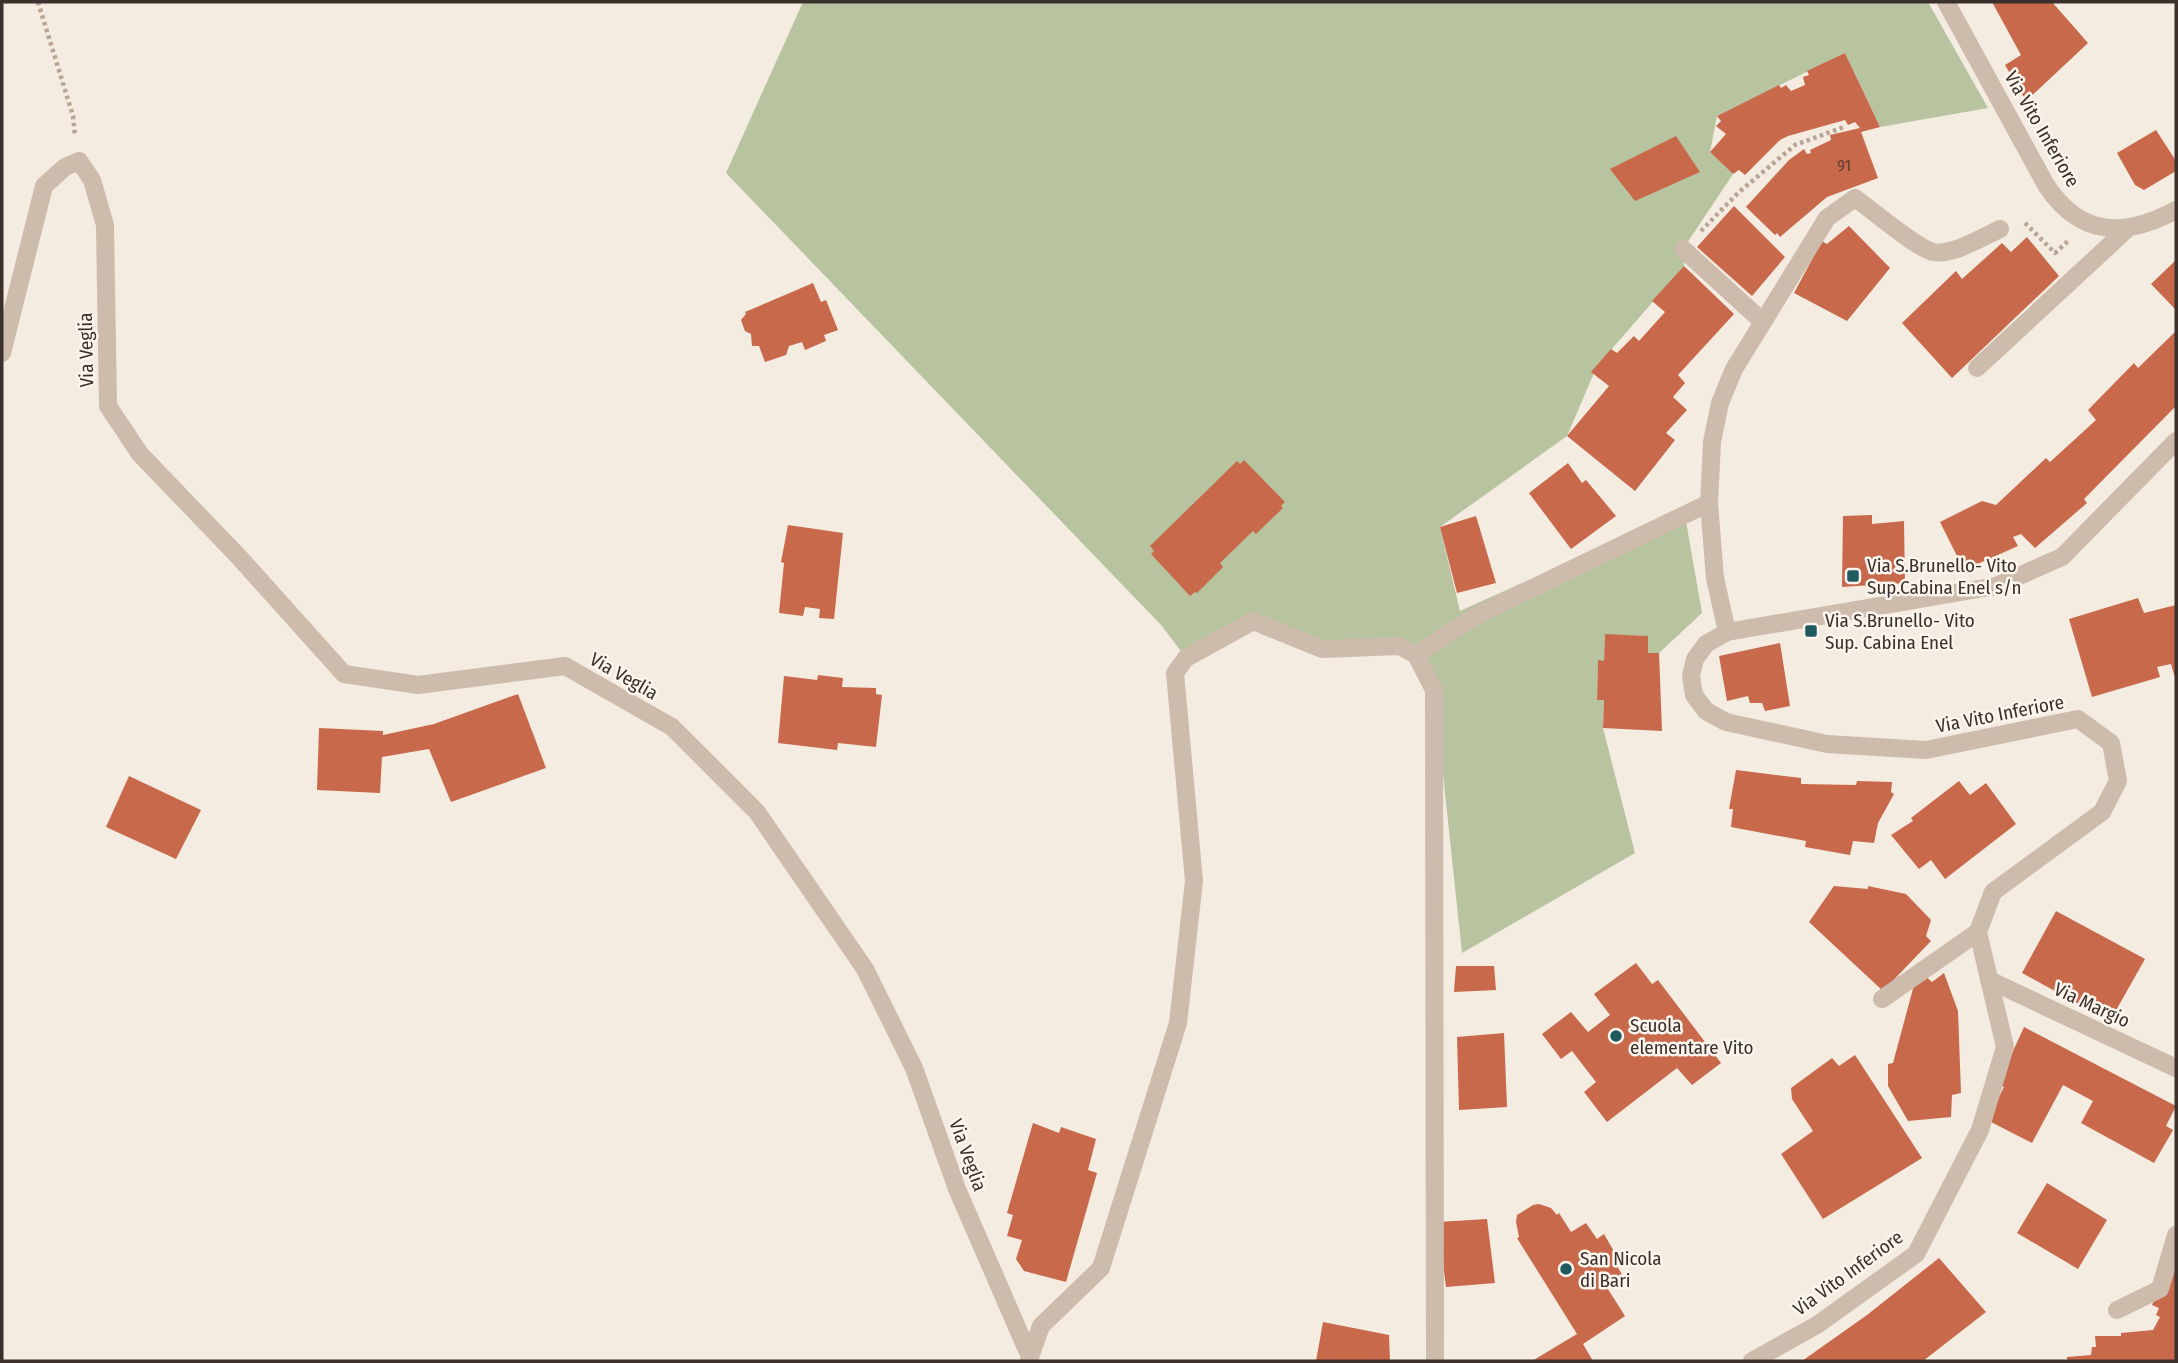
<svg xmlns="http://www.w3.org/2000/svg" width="2178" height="1363" viewBox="0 0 2178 1363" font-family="'Fira Sans Condensed',sans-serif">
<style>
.green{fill:#b8c4a0}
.building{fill:#c8694b}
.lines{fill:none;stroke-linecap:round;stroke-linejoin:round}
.path{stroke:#b9a596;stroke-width:4.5;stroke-dasharray:3.5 3.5;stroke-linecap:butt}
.lane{stroke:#cdbbac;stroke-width:18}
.street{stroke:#cdbbac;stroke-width:18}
.poi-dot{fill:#1f5a5e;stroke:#fbf5ee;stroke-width:2.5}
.labels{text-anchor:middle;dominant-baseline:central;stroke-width:5;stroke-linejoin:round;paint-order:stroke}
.number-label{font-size:16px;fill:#5e3e33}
.street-label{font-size:19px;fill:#3b302b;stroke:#fbf5ee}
.poi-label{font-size:19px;fill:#3b302b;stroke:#fbf5ee;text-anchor:start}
</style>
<rect width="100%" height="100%" fill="#f4ebe1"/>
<!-- green -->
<polygon class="green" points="803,2 1928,2 1988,108 1880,127 1845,53 1717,116 1710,152 1733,174 1683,249 1684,266 1597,366 1567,436 1440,527 1460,611 1684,510 1702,613 1659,653 1648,653 1647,636 1605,635 1604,661 1598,661 1597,700 1604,700 1603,728 1635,853 1462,953 1434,690 1416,655 1322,649 1253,621 1186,658 1162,626 726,173"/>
<!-- building -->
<g class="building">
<polygon points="1992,2 2052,2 2088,43 2026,101 2005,65 2021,55"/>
<polygon points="1845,53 1880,127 1861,132 1878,178 1827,197 1780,237 1777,233 1775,235 1746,207 1789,160 1804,149 1807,154 1811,153 1810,150 1831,140 1830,135 1860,128 1855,122 1848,125 1845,120 1788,136 1780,140 1745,175 1739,170 1733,174 1710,152 1726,134 1716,126 1721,121 1717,116 1779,85 1781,88 1786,85 1791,91 1805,85 1803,77 1809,75 1807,71"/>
<polygon points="2156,130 2176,161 2176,171 2144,190 2135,185 2117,153"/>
<polygon points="1676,136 1700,172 1635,201 1610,169"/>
<polygon points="1734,206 1785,257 1752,296 1697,247"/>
<polygon points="1849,226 1890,268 1847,321 1794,293 1822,241 1827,244"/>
<polygon points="2027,237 2059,276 1952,378 1902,323 1956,271 1962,279 2002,243 2011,252"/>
<polygon points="2176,260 2176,310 2151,284"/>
<polygon points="1684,266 1734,314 1678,375 1685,383 1673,397 1687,410 1666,433 1675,440 1635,491 1567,436 1609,386 1591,372 1611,349 1617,353 1634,336 1639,341 1665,312 1652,301"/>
<polygon points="813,283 821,302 826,300 838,330 824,335 826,341 805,350 802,342 789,346 786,355 765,362 759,346 752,346 751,334 745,331 741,320 746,314 745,312"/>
<polygon points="2176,331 2176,406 2084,499 2087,503 2035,548 2021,534 2013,537 2018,546 1964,570 1940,522 1982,501 1996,505 2046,458 2050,462 2096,420 2088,410 2134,363 2138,368"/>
<polygon points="1244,460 1285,502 1281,506 1283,508 1256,534 1253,531 1220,563 1223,567 1197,593 1195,592 1190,596 1151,554 1154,551 1150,546 1237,461 1240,464"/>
<polygon points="1568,463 1582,483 1586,480 1616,516 1571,549 1529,493"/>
<polygon points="1872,515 1872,524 1904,521 1905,583 1842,587 1843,516"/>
<polygon points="1476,516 1496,583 1457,593 1440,527"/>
<polygon points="788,525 843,533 834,619 819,618 820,609 805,607 803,616 779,613 784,563 781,562"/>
<polygon points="2138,598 2144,613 2176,605 2176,681 2171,664 2157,667 2160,677 2092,697 2069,619"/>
<polygon points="1605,634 1648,636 1648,653 1659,653 1662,731 1603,728 1604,700 1597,700 1598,660 1604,661"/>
<polygon points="1780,643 1790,706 1765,711 1762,703 1750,703 1748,696 1727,701 1719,656"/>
<polygon points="818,675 843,678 842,687 876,688 876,694 882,695 876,747 838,743 837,750 778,743 784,676 817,680"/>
<polygon points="518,694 546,768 451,802 429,749 382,757 380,793 317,790 319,728 383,731 383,735 434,724"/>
<polygon points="1736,770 1801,778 1801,784 1856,785 1857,781 1892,782 1891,792 1894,794 1878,823 1874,843 1853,841 1850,855 1805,847 1806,841 1731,827 1733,809 1729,809"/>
<polygon points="129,776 201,810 176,859 106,827"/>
<polygon points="1959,781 1970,795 1986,783 2016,824 1945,879 1931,860 1919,869 1891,835 1913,821 1911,818"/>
<polygon points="1834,886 1868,889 1868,886 1906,894 1931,920 1926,936 1931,941 1883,991 1809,922"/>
<polygon points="2056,911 2145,959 2110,1021 2022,973"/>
<polygon points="1636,963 1652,984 1658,980 1721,1063 1692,1085 1677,1068 1607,1122 1584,1092 1596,1082 1572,1051 1561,1059 1542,1034 1571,1012 1588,1032 1610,1015 1594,994"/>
<polygon points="1456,966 1494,966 1496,990 1454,992"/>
<polygon points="1944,973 1958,1011 1961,1093 1952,1095 1951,1117 1908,1121 1888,1086 1888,1064 1893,1063 1914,985 1923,974 1932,982"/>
<polygon points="2024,1027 2176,1106 2166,1126 2173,1130 2154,1163 2081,1123 2093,1101 2063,1085 2032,1143 1987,1120 2004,1087 1998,1084"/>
<polygon points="1504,1033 1507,1107 1459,1110 1457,1037"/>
<polygon points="1855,1055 1922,1158 1823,1219 1781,1154 1813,1131 1792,1099 1791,1088 1832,1058 1839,1066"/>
<polygon points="1033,1123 1059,1133 1061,1127 1096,1139 1088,1170 1097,1173 1066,1282 1024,1271 1016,1259 1022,1240 1007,1236 1013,1215 1007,1213"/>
<polygon points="2047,1183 2107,1220 2078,1269 2017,1233"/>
<polygon points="1539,1204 1551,1208 1557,1215 1559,1213 1571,1232 1586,1223 1597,1239 1604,1234 1616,1255 1612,1258 1623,1276 1606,1286 1625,1316 1583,1344 1593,1361 1532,1361 1577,1334 1517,1238 1519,1237 1516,1222 1517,1215 1533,1205"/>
<polygon points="1487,1219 1495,1283 1446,1287 1438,1222"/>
<polygon points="2176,1252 2176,1361 2067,1361 2067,1357 2091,1355 2092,1347 2096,1347 2095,1336 2121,1336 2121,1333 2153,1330 2160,1317 2156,1315 2159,1308 2152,1305"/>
<polygon points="1939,1258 1986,1312 1923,1361 1802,1361 1867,1315"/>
<polygon points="1323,1322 1389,1335 1390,1361 1316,1361"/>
</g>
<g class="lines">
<!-- path -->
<g class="path">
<polyline points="38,2 73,116 75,136"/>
<polyline points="2025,223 2055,253 2068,241"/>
<polyline points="1701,231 1738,193 1795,145 1844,127"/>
</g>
<!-- lane -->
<polyline class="lane" points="1977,368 2126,230"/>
<!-- street -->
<g class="street">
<path d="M1946,2L2046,185C2080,237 2124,238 2176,210"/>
<polyline points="1683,249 1763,322"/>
<polyline points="2,353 44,186 65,167 79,161 92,180 105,225 108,406 140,454 238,556 344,674 418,685 565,666 672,727 757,812 865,969 914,1068 957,1189 1030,1357 1029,1361"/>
<path d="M1727,632L1715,578L1709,503L1712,442L1720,403L1734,369L1827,218L1855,198C1872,210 1915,247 1933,252C1952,256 1983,237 2000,229"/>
<polyline points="1416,655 1479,614 1709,503"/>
<polyline points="1989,980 2176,1068"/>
<polyline points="1882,999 1978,932"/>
<polyline points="2117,1310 2160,1289 2176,1235"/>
<polyline points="1030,1357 1041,1326 1101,1268 1178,1023 1194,881 1175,673 1186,658 1253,621 1322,649 1400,646 1416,655 1434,690 1435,1361"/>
<polyline points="1752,1361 1817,1325 1916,1254 1980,1130 2005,1047 1978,932 1993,892 2102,812 2118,781 2111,743 2078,719 1926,750 1827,744 1726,722 1706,711 1694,695 1691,676 1695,659 1706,644 1727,632 1996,586 2062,557 2176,441"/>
</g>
</g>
<!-- markers -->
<g class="poi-dot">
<rect x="1846" y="569" width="14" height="14" rx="3.5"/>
<rect x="1804" y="624" width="14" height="14" rx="3.5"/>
<circle cx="1616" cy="1036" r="7"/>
<circle cx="1566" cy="1269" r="7"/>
</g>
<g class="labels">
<!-- number labels -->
<g class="number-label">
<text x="1844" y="165">91</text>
</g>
<!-- street labels -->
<g class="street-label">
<text transform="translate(2042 129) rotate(60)">Via Vito Inferiore</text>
<text transform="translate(86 350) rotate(-91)">Via Veglia</text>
<text transform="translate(624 676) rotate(30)">Via Veglia</text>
<text transform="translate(2000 714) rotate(-11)">Via Vito Inferiore</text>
<text transform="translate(2092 1005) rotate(25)">Via Margio</text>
<text transform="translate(968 1155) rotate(70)">Via Veglia</text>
<text transform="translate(1848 1273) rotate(-36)">Via Vito Inferiore</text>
</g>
<!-- poi labels -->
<g class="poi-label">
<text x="1867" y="565">Via S.Brunello- Vito<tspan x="1867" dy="22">Sup.Cabina Enel s/n</tspan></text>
<text x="1825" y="620">Via S.Brunello- Vito<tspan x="1825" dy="22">Sup. Cabina Enel</tspan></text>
<text x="1630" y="1025">Scuola<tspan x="1630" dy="22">elementare Vito</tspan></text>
<text x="1580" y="1258">San Nicola<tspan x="1580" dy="22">di Bari</tspan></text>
</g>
</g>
<!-- border -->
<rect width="2178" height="1363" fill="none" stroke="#3b302b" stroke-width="7"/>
</svg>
